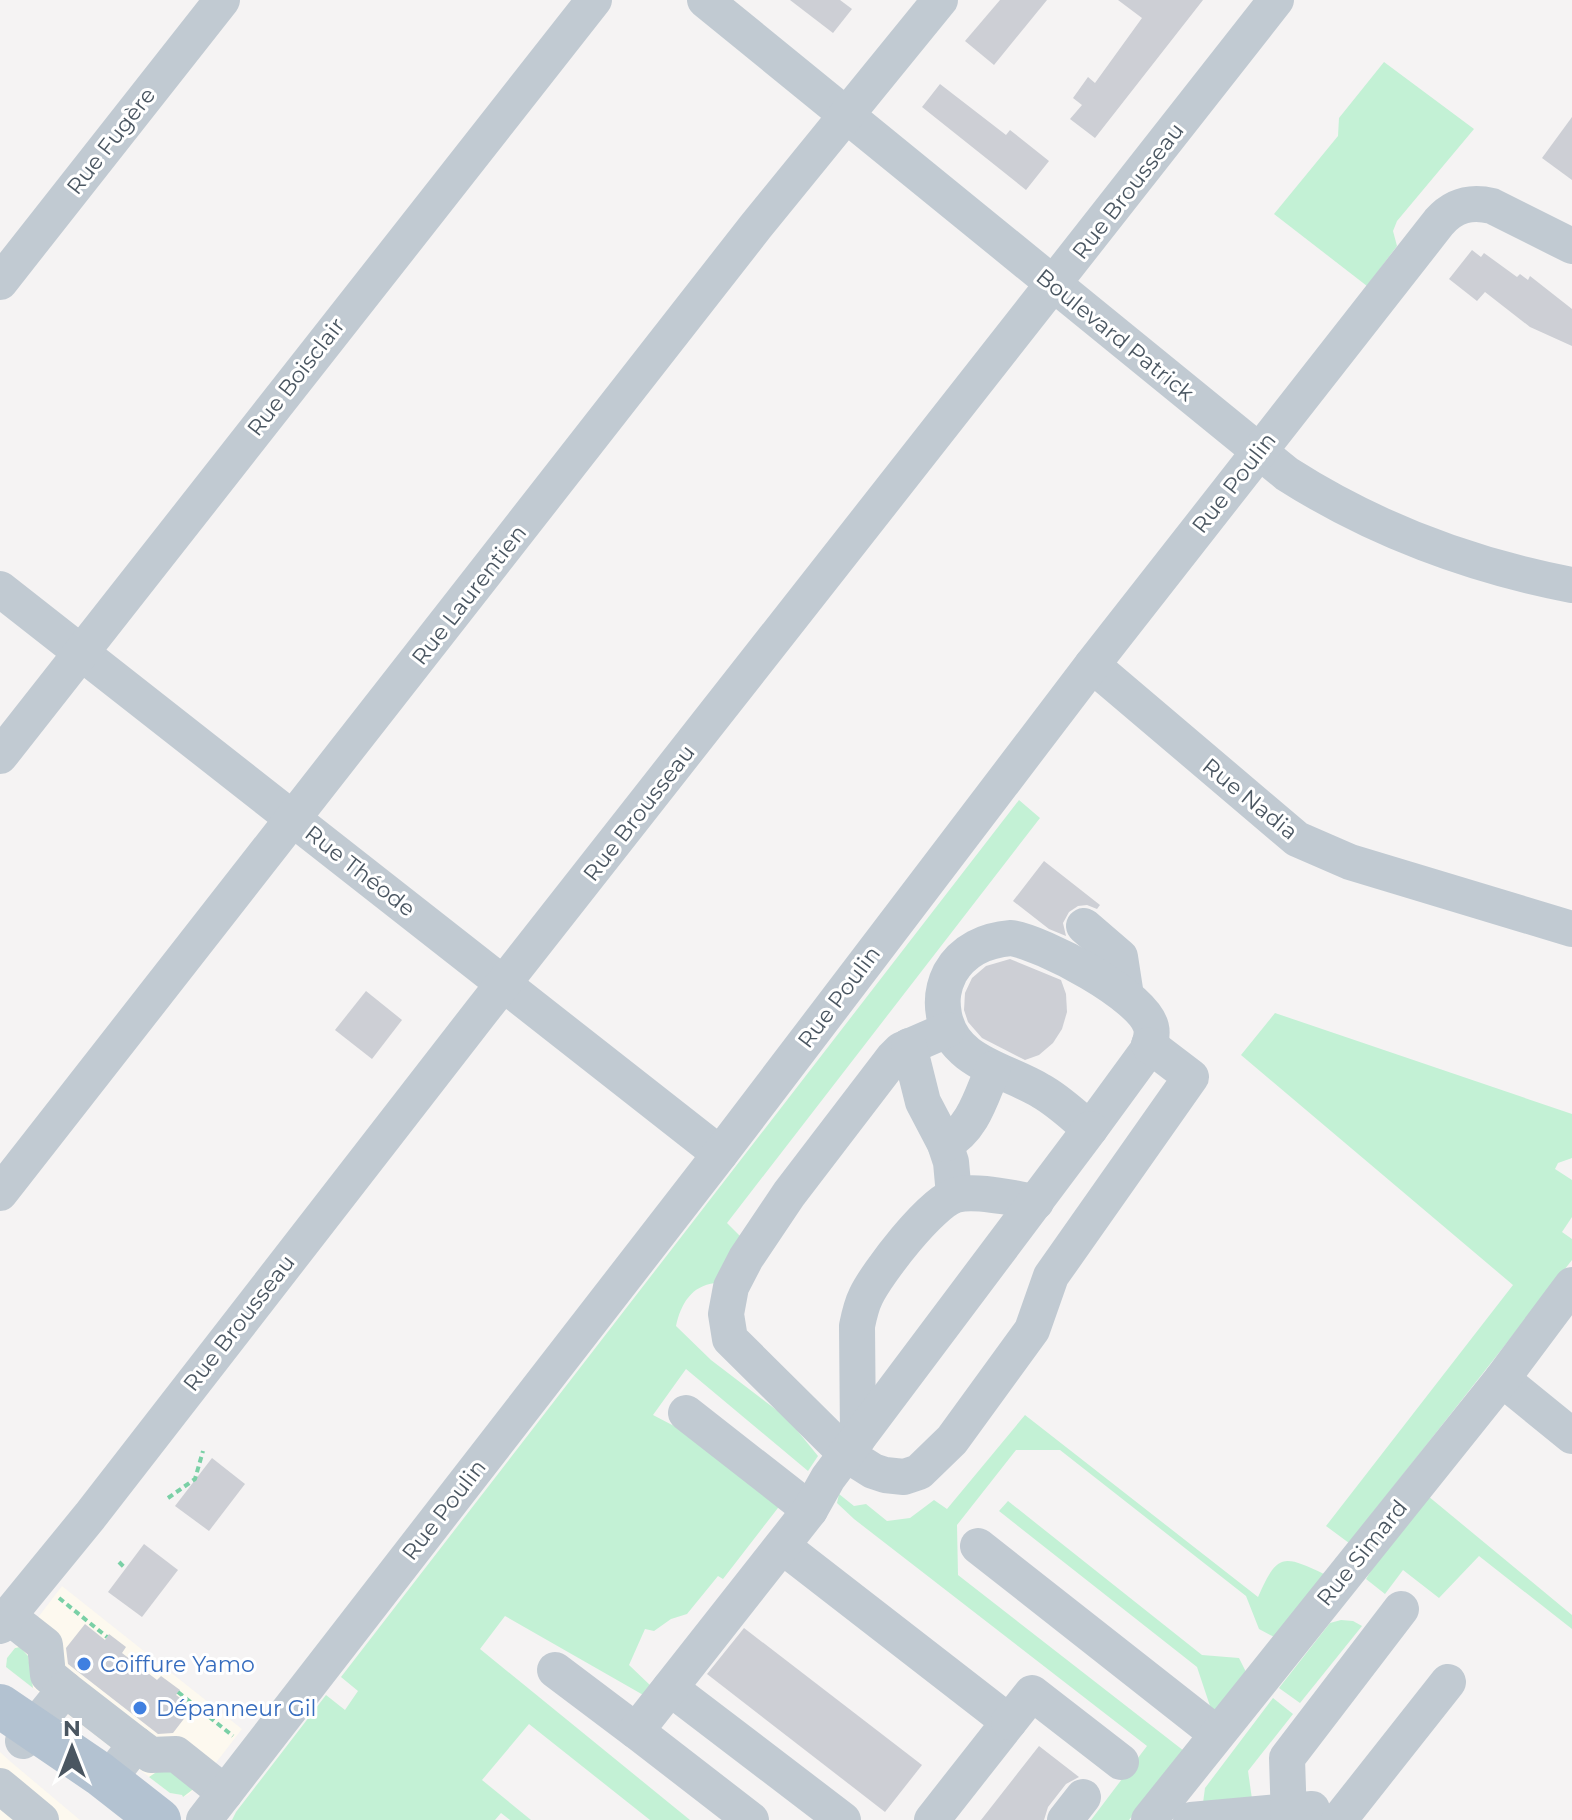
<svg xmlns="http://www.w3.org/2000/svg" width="1572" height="1820" viewBox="0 0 1572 1820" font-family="Montserrat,sans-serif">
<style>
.commercial{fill:#fdf9ef}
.green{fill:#c3f1d5}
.building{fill:#cdcfd5}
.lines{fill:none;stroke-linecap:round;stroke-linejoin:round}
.path{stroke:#7ad0a6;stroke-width:4;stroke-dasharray:6 4;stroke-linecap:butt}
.minor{stroke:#c1cad2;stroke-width:36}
.major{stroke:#b3c2d1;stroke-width:44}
.shop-dot{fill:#3f7fe0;stroke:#fff;stroke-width:3}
.labels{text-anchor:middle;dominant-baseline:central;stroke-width:6;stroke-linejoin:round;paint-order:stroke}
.street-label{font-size:22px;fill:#4a5661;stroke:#fff}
.shop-label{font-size:22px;fill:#366cbe;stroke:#fff;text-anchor:start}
</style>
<rect width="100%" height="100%" fill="#f5f3f3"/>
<!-- commercial -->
<g class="commercial">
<polygon points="62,1586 242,1729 198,1786 188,1795 183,1797 182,1795 170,1793 6,1667 7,1658"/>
<polygon points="0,1752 11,1762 80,1820 0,1820"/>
</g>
<!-- green -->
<g class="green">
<polygon points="1384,62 1474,129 1397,221 1393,231 1397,246 1367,286 1274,214 1338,136 1339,118"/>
<path d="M1019,800L1040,818L727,1223L745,1241L715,1283C691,1286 681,1304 676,1326L711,1360L787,1418L818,1456L808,1471L686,1369L653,1415L676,1427L781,1504L723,1579L718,1576L687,1614L671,1619L654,1631L645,1629L629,1665L652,1687L645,1696L505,1616L480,1649L690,1820H650L529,1724L482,1780L531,1820H510L501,1813L495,1820H232L236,1812L326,1695L345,1710L358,1691L341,1677Z"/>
<polygon points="1275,1013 1572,1114 1572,1158 1558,1163 1555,1169 1572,1180 1572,1217 1562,1232 1572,1239 1572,1260 1349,1543 1326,1526 1513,1285 1241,1055"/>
<path d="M1025,1415L1258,1597C1277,1555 1281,1553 1324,1574L1274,1637L1259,1629L1246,1596L1060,1450H1016L957,1525L958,1575L1184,1751L1129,1820H1091L1147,1746L854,1519L837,1503L839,1494L854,1506L866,1504L887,1521L910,1518L934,1500L947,1509Z"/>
<polygon points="1428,1496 1572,1615 1572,1629 1479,1556 1439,1598 1403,1570 1385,1594 1366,1579 1380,1556"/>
<polygon points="1008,1501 1202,1655 1239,1658 1246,1672 1215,1711 1211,1709 1197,1667 999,1511"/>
<polygon points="1341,1620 1353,1621 1362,1626 1300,1703 1279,1688 1330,1623"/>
<polygon points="20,1647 28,1656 33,1688 6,1667 7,1658 15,1648"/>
<polygon points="1273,1698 1293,1714 1248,1771 1252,1799 1203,1803 1205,1788"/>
<polygon points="168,1768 200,1784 183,1797 182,1795 170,1793 149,1777 158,1771"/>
</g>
<!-- building -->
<g class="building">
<polygon points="790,0 840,0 852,9 833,33"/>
<polygon points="1000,0 1047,0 994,65 965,41"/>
<polygon points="1118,0 1203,0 1095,138 1070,119 1082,105 1073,98 1088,77 1095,83 1142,18"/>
<polygon points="940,84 1006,135 1010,130 1049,161 1026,190 922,107"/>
<polygon points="1572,117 1572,180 1542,158"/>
<polygon points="1472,250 1481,257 1484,253 1517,277 1520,274 1528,280 1530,276 1572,309 1572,346 1530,327 1485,292 1477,301 1449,279"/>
<polygon points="1044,861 1100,905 1097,909 1087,905 1078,906 1069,912 1063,923 1066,936 1049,929 1013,901"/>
<polygon points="1010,959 1061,980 1066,994 1067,1012 1062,1029 1053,1043 1039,1055 1025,1060 982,1038 968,1022 964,1010 965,993 972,978 986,966"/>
<polygon points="366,991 402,1020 372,1059 335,1030"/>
<polygon points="212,1458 245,1484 209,1531 175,1506"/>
<polygon points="144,1544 178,1570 142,1617 108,1592"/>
<polygon points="85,1624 105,1640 109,1634 126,1647 122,1653 157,1680 161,1676 180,1690 176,1695 193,1707 173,1733 158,1734 68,1664 66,1648"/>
<polygon points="744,1628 922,1765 885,1812 707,1674"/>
<polygon points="1039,1746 1079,1777 1066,1784 1048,1807 1044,1820 981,1820"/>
</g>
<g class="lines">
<!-- path -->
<g class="path">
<polyline points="168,1498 195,1479 203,1451"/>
<polyline points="119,1562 125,1568"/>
<polyline points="59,1598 107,1637"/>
<polyline points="178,1692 233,1736"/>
</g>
<!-- minor -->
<g class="minor">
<path d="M705,0L1287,474C1373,529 1472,566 1572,585"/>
<polyline points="0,282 222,0"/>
<polyline points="0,589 720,1154"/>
<polyline points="1092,665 1297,839 1350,862 1572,929"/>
<polyline points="0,756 594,0"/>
<polyline points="1084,926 1120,957 1126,996"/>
<path d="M1011,938C1043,943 1143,995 1151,1027C1153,1035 1150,1043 1147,1051L1090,1129C1074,1116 1059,1101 1041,1091C1005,1069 953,1063 944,1015C941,999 943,987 950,973C963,950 986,940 1011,938Z"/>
<polyline points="947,1030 901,1050 893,1058 789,1194 746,1258 731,1287 726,1314 730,1339 846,1454 873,1471 885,1475 904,1477 919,1472 952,1440 1032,1330 1051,1276 1191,1077 1149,1045"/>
<polyline points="909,1046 923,1102 945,1144 951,1162 954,1195"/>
<path d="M945,1144C973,1129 981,1097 993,1069"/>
<polyline points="0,1193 756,226 940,0"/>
<polyline points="1502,1379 1572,1436"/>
<polyline points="686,1413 810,1510"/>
<path d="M858,1438L857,1326C859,1316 861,1306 866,1296C877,1273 931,1202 956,1195C976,1189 1015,1199 1036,1202"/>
<polyline points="782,1546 1009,1722 932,1820"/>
<polyline points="978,1546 1217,1734"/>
<polyline points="8,1616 45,1645 48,1675 65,1689"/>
<polyline points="0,1626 90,1516 481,1012 1276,0"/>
<polyline points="555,1670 636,1731"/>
<polyline points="670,1688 843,1820"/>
<polyline points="1009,1722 1032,1693 1121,1762"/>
<polyline points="23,1741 65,1689 136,1744 108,1780"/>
<polyline points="136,1744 151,1755 176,1754 225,1793"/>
<polyline points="0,1786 41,1820"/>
<path d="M204,1820L720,1154L1092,665L1439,222C1454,205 1471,201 1492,206L1572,246"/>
<polyline points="751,1820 636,1731 810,1510 828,1478 1090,1129"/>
<polyline points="1065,1820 1083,1797"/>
<polyline points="1149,1820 1502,1379 1572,1285"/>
<polyline points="1191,1820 1312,1809"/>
<polyline points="1289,1820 1287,1758 1401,1609"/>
<polyline points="1339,1820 1448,1682"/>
</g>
<!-- major -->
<polyline class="major" points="0,1706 100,1774 159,1820"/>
</g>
<!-- markers -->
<g class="shop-dot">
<circle cx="84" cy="1664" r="8"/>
<circle cx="140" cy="1708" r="8"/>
</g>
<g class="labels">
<!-- street labels -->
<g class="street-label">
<text transform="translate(111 141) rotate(-52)">Rue Fugère</text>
<text transform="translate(1128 191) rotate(-52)">Rue Brousseau</text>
<text transform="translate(1115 335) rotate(39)">Boulevard Patrick</text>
<text transform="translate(296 377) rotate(-52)">Rue Boisclair</text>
<text transform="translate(1234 483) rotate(-52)">Rue Poulin</text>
<text transform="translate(469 595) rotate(-52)">Rue Laurentien</text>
<text transform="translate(1250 799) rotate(39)">Rue Nadia</text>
<text transform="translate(639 813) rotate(-52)">Rue Brousseau</text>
<text transform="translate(360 871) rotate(38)">Rue Théode</text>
<text transform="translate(839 997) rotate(-53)">Rue Poulin</text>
<text transform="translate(239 1323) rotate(-52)">Rue Brousseau</text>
<text transform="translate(444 1510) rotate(-52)">Rue Poulin</text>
<text transform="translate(1362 1553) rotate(-51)">Rue Simard</text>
</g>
<!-- shop labels -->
<g class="shop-label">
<text x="100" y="1664">Coiffure Yamo</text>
<text x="156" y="1708">Dépanneur Gil</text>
</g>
</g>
<!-- north arrow -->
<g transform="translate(72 1748)" stroke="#ffffff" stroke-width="6" paint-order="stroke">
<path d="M0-6L14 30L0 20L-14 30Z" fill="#4a5661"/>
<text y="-12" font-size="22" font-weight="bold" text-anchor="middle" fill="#4a5661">N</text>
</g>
</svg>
